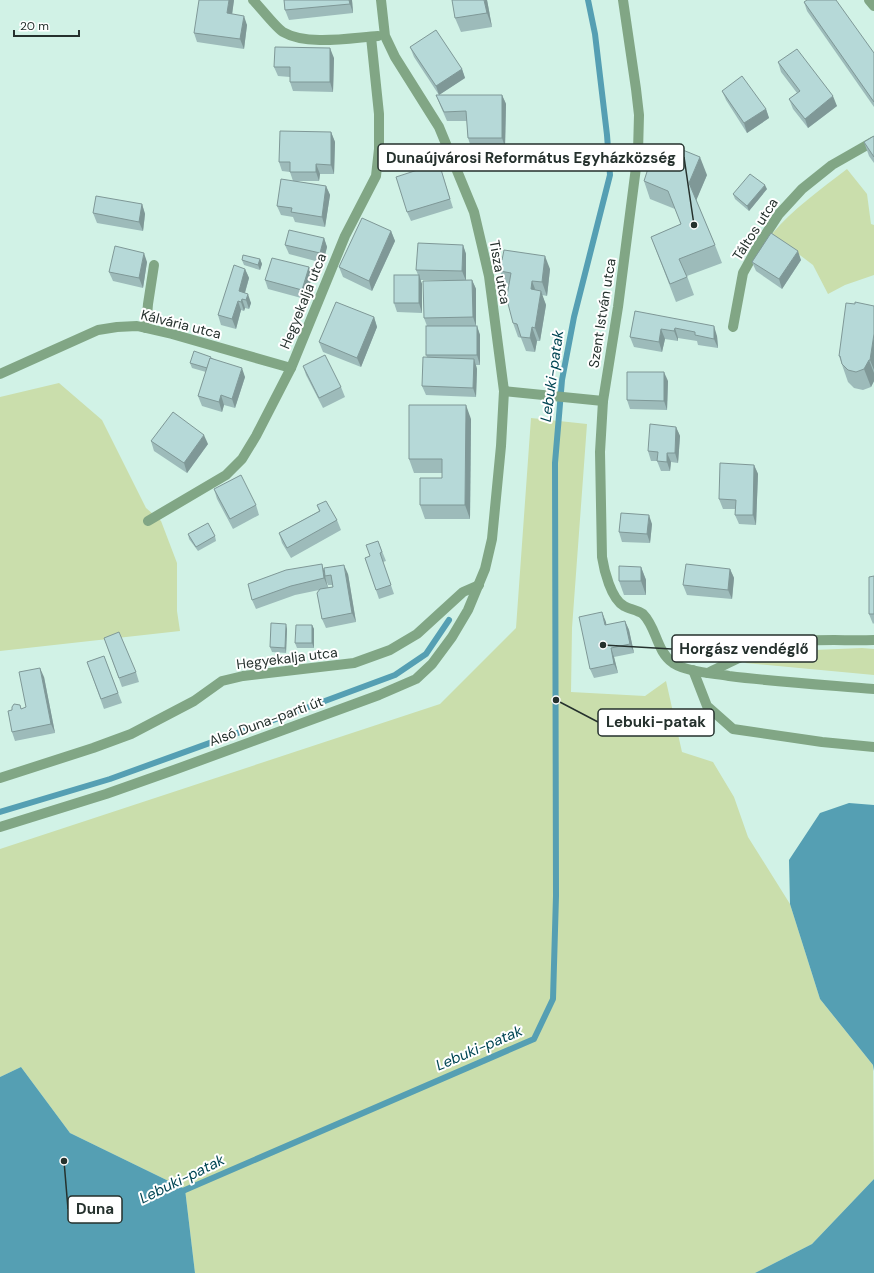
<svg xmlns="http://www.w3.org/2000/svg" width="874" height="1273" viewBox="0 0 874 1273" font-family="'DM Sans',sans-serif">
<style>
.green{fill:#cadeac}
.water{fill:#559fb3}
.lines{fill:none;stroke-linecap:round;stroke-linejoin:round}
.stream{stroke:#559fb3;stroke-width:6}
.service{stroke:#81a685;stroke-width:10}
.minor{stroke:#81a685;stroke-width:10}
.tertiary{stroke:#81a685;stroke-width:10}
.wall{fill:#9dbbba;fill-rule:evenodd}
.shaded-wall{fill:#7f9897}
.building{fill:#b6d9d8;stroke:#7f9897}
.labels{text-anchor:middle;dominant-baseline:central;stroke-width:4;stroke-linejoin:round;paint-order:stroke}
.street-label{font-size:14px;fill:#25312d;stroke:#fff}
.water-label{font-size:15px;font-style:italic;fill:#004553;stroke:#fff}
.leader{fill:none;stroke:#25312d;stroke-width:1.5}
.callout-dot{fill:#25312d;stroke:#fff;stroke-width:1.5}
.callout{fill:#fff;stroke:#25312d;stroke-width:1.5}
.callout-label{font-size:15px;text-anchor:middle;font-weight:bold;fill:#25312d}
</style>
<rect width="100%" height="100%" fill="#d1f2e6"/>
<!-- green -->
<g class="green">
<path d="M847,169L867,194L871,224L874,225V275L845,285L828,294L813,265L772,234C794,208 820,190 847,169Z"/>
<polygon points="59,383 102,420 146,508 161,521 177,563 177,611 180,631 0,651 0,397"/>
<polygon points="531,418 587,424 572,628 571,692 645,696 666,681 682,752 713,762 734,797 748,837 790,904 820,999 873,1065 874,1179 812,1244 755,1273 195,1273 185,1189 70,1133 21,1067 0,1077 0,849 440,704 516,628"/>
<polygon points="862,648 874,649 874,675 745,663 767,652"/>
</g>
<!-- water -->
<g class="water">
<polygon points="849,803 874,805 874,1071 873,1065 820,999 790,904 789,860 820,813"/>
<polygon points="21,1067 70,1133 185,1189 195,1273 0,1273 0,1077"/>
<polygon points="874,1179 874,1273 755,1273 812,1244"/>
</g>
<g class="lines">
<!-- stream -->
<g class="stream">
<polyline points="0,812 110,779 279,718 395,675 426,654 449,620"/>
<polyline points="178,1193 534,1039 553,999 556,896 555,463 562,380 574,317 610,175 607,135 595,34 588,0"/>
</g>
<!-- service -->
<g class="service">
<polyline points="146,328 148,304 154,265"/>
<polyline points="693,670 707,706 733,729 822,742 874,747"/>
</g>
<!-- minor -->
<g class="minor">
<path d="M253,0C260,7 276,28 283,32C307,46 350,38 378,36"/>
<path d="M623,0L636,89L639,115L638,152L618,307L603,401L600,452L602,557C604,570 611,599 624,606C629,609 638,610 643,614C657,628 656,651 673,663C687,672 712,673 729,676C777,682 826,685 874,689"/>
<polyline points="733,327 743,273 758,246 779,214 802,189 832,165 874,141"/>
<polyline points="0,374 98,330 117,327 137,326 172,334 291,368"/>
<polyline points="504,391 603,401"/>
<polyline points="148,521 226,475 242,459 256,436 291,368 345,236 376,176 379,149 379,114 371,37"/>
<path d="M708,673C731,662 754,649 779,644C810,638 843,641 874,640"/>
<polyline points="0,778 93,748 131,734 194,701 222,681 243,676 354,663 390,650 417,634 463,592 479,585"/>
<polyline points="0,827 106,794 174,770 379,695 416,679 432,664 452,637 468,610 485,569 492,539 501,446 504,391 489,276 474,212 439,127 395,57 385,36 381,0"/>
</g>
<!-- tertiary -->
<polyline class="tertiary" points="869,0 874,6"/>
</g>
<!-- wall -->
<g class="wall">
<polygon points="234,0 232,14 247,25 244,49 197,42 194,33"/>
<polygon points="284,0 352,0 353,13 289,20 285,10"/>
<polygon points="487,0 492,27 461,32 455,18"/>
<polygon points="804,2 874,53 874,107 807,11"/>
<polygon points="410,47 462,69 465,78 439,95 414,57"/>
<polygon points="334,58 333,92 293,91 290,82 290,77 278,76 274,67"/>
<polygon points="778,62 837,106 808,128 793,109 789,99 797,93 781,72"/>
<polygon points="722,91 766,109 769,118 747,133 726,100"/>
<polygon points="436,95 502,95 506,104 505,147 471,147 468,138 467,121 447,121 440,105"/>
<polygon points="331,132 335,142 334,174 320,174 319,181 294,181 326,186 330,195 325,227 295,222 293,217 281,215 277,206 293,181 290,172 282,171 279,162"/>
<polygon points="874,136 874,163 869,156 864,142"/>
<polygon points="439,163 453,208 411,221 407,212"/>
<polygon points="707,175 696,200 715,245 722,263 687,276 694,295 676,302 651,237 681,224 675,209 650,199 644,181"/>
<polygon points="767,189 749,211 735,199 733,194"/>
<polygon points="142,204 145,214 143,231 97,223 93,213"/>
<polygon points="391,231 395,241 372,291 343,277 339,267"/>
<polygon points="324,238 327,247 323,263 289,254 285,245"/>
<polygon points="463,245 466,254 466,280 472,280 476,289 476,326 477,326 480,335 480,365 476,365 477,369 476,397 426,395 422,386 427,357 426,355 427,326 424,318 444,280 420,280 422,284 422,313 397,312 394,303 418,275 416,270"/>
<polygon points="260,259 262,264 260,270 244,265 242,260"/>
<polygon points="801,260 782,289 756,271 752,262"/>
<polygon points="147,262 143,288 113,281 109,272"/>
<polygon points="309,267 312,277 305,299 268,289 265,280"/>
<polygon points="245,269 249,278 245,293 251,303 249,309 245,308 244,311 241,310 236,329 221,325 218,315"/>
<polygon points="550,269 547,296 542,295 546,305 540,341 537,341 535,352 526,351 521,338 518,337 513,323 507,296 509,285 505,285 500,271"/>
<polygon points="874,306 874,381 871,387 863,390 854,388 848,382 839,356"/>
<polygon points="635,311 717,336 718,348 698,345 697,341 678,338 678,341 665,339 662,352 634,347 630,337"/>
<polygon points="374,317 377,327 361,367 323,352 319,342"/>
<polygon points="212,358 245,377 235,408 224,405 222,412 202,406 198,396 206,372 192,368 190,363"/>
<polygon points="303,366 341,387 345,397 323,408 306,375"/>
<polygon points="668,381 667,410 630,409 627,400"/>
<polygon points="471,419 470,519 425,519 420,505 442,478 442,473 414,473 409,459"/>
<polygon points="676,427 680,436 678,463 671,462 670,471 661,471 657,461 651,461 648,451"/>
<polygon points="151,441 208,444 187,473 154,451"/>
<polygon points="754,465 758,474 756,525 739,524 735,515 735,509 723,509 719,499"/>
<polygon points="214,489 256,505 259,515 233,529 217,499"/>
<polygon points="317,505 337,520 341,530 291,558 282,543 279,533 319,511"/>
<polygon points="652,524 650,543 622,542 619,532"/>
<polygon points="188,534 215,536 216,541 198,551 189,539"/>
<polygon points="378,541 386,561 383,562 394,594 379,599 365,558 370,556"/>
<polygon points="641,567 646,580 646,595 624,595 619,581"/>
<polygon points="730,569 734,578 732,599 687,595 683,585"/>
<path d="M324,570L348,574L356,622L326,628L322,619L319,590L295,595L256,609L252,600ZM326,580L328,585H332L333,587H328Z"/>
<polygon points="874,576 874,623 873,624 869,614"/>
<polygon points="625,621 629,630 634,653 614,657 618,673 594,678 590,669 606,622 606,625"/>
<polygon points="312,625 314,629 314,648 297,648 295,643"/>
<polygon points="287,629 286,653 272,652 270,647"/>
<polygon points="104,638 136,672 139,682 122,687"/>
<polygon points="104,656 122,703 104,709 87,662"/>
<polygon points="44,677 55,733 15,741 12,732 22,709 26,707"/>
</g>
<!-- shaded-wall -->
<g class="shaded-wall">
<polygon points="229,0 234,0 231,22 227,13"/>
<polygon points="349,0 352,0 353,13 350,4"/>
<polygon points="484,0 487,0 492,27 487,13"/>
<polygon points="244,16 247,25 244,49 240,39"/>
<polygon points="330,48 334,58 333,92 330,82"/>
<polygon points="462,69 465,78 439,95 436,86"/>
<polygon points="502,95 506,104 505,147 502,138"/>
<polygon points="833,96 837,106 808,128 805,119"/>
<polygon points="766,109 769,118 747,133 744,123"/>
<polygon points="331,132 335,142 334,174 331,165"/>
<polygon points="700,157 707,175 696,201 689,183"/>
<polygon points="316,164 320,174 319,181 316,172"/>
<polygon points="765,185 767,189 749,211 747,206"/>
<polygon points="326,186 330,195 325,227 322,217"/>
<polygon points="142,204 145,214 143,231 139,222"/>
<polygon points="391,231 395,241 372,291 369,281"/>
<polygon points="324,238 327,247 323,263 320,253"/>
<polygon points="463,245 466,254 466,281 462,271"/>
<polygon points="798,251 801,260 782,289 779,279"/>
<polygon points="144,253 147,262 143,288 139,278"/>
<polygon points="545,256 550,269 547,296 542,282"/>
<polygon points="260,259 262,264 260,270 258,265"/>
<polygon points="309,267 312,277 305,299 302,290"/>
<polygon points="245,269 249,278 243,299 239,291"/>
<polygon points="419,275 422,284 422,313 419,303"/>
<polygon points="472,280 476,289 476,326 473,317"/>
<polygon points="532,281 537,294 531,289"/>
<polygon points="541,291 546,305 540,341 535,328"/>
<polygon points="248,294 251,303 249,309 246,300"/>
<polygon points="242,299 245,308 244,311 241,302"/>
<polygon points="238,301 241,310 236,329 232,319"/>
<polygon points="374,317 377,327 361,367 357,358"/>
<polygon points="477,326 480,335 480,365 477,355"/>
<polygon points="714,326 717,336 718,348 714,339"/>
<polygon points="532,327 537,341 535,352 530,338"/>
<polygon points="675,328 678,338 678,341 674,331"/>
<polygon points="661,329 665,339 662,352 659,342"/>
<polygon points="874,334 874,370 870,360"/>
<polygon points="474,359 477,369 476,397 473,388"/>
<polygon points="869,360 874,373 874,381 871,387 864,369"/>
<polygon points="242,368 245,377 235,408 232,399"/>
<polygon points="664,372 668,381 667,410 664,401"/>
<polygon points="221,395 224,405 222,412 219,402"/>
<polygon points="466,405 471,419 470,519 465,505"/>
<polygon points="676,427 680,436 678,463 675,453"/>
<polygon points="204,435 208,444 187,473 184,463"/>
<polygon points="667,453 671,462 670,471 667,462"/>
<polygon points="754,465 758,474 756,525 753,515"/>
<polygon points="649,515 652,524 650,543 647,534"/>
<polygon points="322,564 325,574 325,576 328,588 324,578"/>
<polygon points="344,565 348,574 356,622 352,613"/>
<polygon points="641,567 646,580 646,595 641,581"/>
<polygon points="730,569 734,578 732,599 728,590"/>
<polygon points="602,612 606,622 608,635 605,625"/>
<polygon points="625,621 629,630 634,653 630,644"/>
<polygon points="286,624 287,629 286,653 285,648"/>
<polygon points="312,625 314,629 314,648 312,643"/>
<polygon points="611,648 614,657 618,673 614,664"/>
<polygon points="40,668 44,677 55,733 51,724"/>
</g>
<!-- building -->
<g class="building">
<polygon points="199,0 229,0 227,13 244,16 240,39 194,33"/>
<polygon points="284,0 349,0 350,4 285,10"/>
<polygon points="452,0 484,0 487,13 455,18"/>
<polygon points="807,0 836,0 874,53 874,102 804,2"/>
<polygon points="436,30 462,69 436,86 410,47"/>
<polygon points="275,47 330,48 330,82 290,82 290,67 274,67"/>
<polygon points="797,49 833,96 805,119 789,99 800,91 778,62"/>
<polygon points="742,76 766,109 744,123 722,91"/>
<polygon points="436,95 502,95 502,138 468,138 466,111 444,112"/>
<polygon points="280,131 331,132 331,165 316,164 316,172 290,172 290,162 279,162"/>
<polygon points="874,136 874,157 864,142"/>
<polygon points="673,146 700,157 689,183 715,245 679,259 687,277 670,284 651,237 681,224 668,191 644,181 653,153"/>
<polygon points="439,163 450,199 407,212 396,177"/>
<polygon points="750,174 765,185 747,206 733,194"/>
<polygon points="281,179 326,186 322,217 291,212 292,208 277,206"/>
<polygon points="96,196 142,204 139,222 93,213"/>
<polygon points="362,218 391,231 369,281 339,267"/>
<polygon points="289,230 324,238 320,253 285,245"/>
<polygon points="771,233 798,251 779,279 752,262"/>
<polygon points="418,243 463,245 462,271 416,270"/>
<polygon points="115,246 144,253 139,278 109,272"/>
<polygon points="504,250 545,256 542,282 532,281 531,289 541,291 535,328 532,327 530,338 521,337 517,324 513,323 506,296 507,296 511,273 500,271 497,259 502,260"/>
<polygon points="243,255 260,259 258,265 242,260"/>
<polygon points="272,258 309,267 302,290 265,280"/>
<polygon points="234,265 245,269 239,291 248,294 246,300 242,299 241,302 238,301 232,319 218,315"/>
<rect x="394" y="275" width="25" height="28"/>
<polygon points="472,280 473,317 424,318 423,281"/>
<polygon points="336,302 374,317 357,358 319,342"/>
<polygon points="855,302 874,306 874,334 870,360 869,360 864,369 856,372 848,370 842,364 840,356 839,356 846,303 855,304"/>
<polygon points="635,311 714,326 714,339 695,335 695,332 675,328 674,331 661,329 659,342 630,337"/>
<rect x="426" y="326" width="51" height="29"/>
<polygon points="194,351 211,357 207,368 190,363"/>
<polygon points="325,355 341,387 319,398 303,366"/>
<polygon points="423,357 474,359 473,388 422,386"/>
<polygon points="210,358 242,368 232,399 221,395 219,402 198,396"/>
<polygon points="627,372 664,372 664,401 627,400"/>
<polygon points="409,405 466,405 465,505 420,505 420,478 442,478 442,459 409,459"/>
<polygon points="173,412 204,435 184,463 151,441"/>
<polygon points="650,424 676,427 675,453 667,453 667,462 657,461 658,452 648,451"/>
<polygon points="720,463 754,465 753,515 735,515 736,500 719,499"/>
<polygon points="241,475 256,505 230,519 214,489"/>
<polygon points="326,501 337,520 287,548 279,533 320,511 317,505"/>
<polygon points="621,513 649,515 647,534 619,532"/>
<polygon points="208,523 215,536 196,547 188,534"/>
<polygon points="378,541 382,552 380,553 391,585 376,590 365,558 370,556 366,545"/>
<polygon points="322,564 324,578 291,586 252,600 248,584 286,570"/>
<polygon points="686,564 730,569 728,590 683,585"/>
<polygon points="344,565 352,613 322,619 317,593 320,589 333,587 331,575 325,576 324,568"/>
<polygon points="619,566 641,567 641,581 619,581"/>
<polygon points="874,576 874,614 869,614 869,577"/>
<polygon points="602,612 605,625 625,621 630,644 611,648 614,664 590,669 579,617"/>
<polygon points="271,623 286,624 285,648 270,647"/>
<polygon points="296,625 312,625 312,643 295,643"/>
<polygon points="119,632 136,672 119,678 104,638"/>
<polygon points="104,656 118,693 101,699 87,662"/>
<polygon points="40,668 51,724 12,732 8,711 12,710 12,707 14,704 20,705 21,709 26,707 19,672"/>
</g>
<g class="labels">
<!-- street labels -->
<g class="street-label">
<text transform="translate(755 229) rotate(-57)">Táltos utca</text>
<text transform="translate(500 272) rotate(80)">Tisza utca</text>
<text transform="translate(303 301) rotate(-68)">Hegyekalja utca</text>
<text transform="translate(602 313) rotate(-81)">Szent István utca</text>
<text transform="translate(181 324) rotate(14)">Kálvária utca</text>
<text transform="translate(287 658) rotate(-7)">Hegyekalja utca</text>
<text transform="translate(266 721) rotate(-20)">Alsó Duna-parti út</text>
</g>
<!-- water labels -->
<g class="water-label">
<text transform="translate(552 376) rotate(-82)">Lebuki-patak</text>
<text transform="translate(479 1048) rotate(-23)">Lebuki-patak</text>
<text transform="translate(182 1179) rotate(-26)">Lebuki-patak</text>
</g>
</g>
<!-- callouts -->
<path class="leader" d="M694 225L684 157M603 645L672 649M556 700L598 722M64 1161L68 1209"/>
<g class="callout-dot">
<circle cx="694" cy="225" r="4"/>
<circle cx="603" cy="645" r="4"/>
<circle cx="556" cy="700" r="4"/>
<circle cx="64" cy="1161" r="4"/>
</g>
<g class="callout">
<rect x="378" y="144" width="306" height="27" rx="4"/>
<rect x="672" y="635" width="145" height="27" rx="4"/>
<rect x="598" y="709" width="116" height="27" rx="4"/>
<rect x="68" y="1196" width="54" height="27" rx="4"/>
</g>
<g class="callout-label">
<text x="531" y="163">Dunaújvárosi Református Egyházközség</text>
<text x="744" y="654">Horgász vendéglő</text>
<text x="656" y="727">Lebuki-patak</text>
<text x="95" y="1214">Duna</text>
</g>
<!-- scale -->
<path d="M14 30v6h65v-6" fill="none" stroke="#25312d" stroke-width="2"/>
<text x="20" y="30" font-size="12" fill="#25312d" stroke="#ffffff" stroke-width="3" paint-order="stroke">20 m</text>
</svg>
